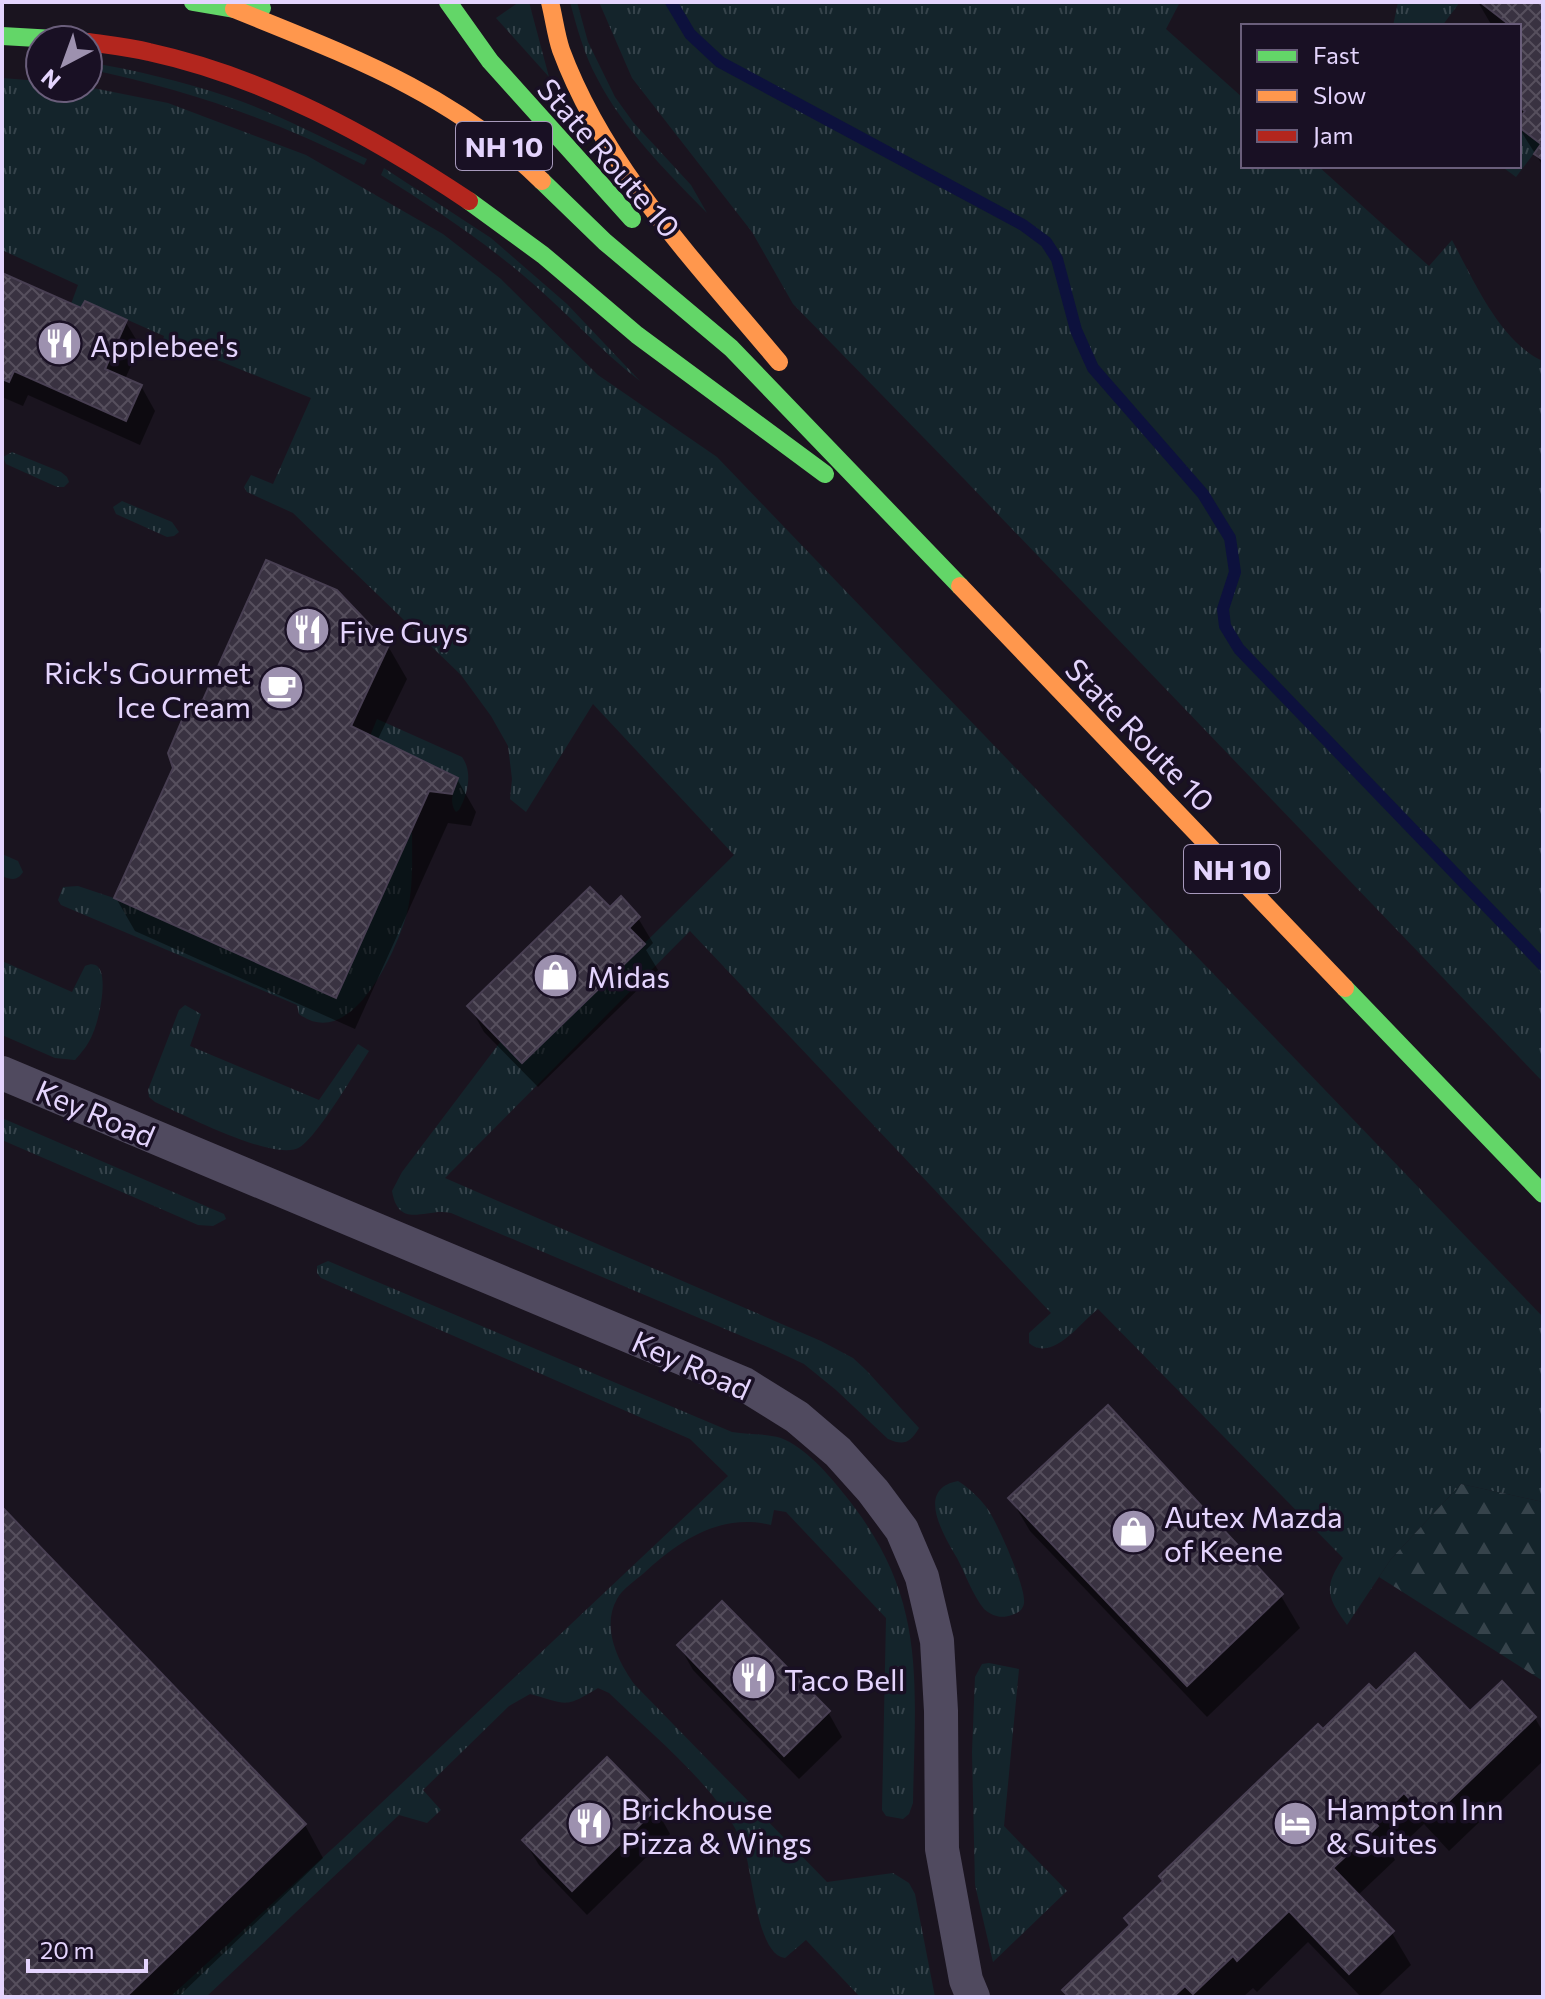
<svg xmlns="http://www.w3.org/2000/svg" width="1545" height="1999" viewBox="0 0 1545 1999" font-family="Commissioner,sans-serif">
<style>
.grass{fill:url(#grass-tufts)}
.forest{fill:url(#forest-firs)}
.shadow{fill:#0007}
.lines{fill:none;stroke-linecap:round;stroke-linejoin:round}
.stream{stroke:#0d113d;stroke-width:12}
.building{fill:url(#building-cross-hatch);stroke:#483f52;stroke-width:2}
.street{stroke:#504a5f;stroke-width:34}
.fast{stroke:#63d668;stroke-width:18}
.slow{stroke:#ff974d;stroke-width:18}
.jam{stroke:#b3261e;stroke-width:18}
.labels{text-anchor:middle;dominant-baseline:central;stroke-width:7;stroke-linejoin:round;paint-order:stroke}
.shield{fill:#191024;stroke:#a799bc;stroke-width:2}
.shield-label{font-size:28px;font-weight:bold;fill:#e4d4fd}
.street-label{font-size:30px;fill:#e4d4fd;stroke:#191024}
.poi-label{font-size:30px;fill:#e4d4fd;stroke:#191024;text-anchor:start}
</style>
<defs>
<pattern id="grass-tufts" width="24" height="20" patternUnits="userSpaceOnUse" patternTransform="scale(2)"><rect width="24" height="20" fill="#14242b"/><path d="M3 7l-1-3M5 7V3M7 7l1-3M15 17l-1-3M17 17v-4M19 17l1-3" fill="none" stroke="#36434b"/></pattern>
<pattern id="forest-firs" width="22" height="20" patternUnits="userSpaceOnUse" patternTransform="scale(2)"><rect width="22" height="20" fill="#14242b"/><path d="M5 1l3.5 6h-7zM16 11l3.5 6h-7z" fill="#36434b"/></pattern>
<pattern id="building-cross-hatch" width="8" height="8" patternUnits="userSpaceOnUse" patternTransform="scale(2)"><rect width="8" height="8" fill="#393241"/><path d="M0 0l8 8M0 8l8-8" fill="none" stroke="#564f5d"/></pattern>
</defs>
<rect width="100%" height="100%" fill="#1a141f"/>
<!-- grass -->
<g class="grass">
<polygon points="519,2 529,2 549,77 496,18"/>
<path d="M570,2H577L588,42L615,97L633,122L691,185L707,213C667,172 623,129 597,78C584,54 577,28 570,2Z"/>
<path d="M599,2H1180L1166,29L1243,98V166H1318L1429,266L1452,240C1473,279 1500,342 1543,361V1082L965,480L793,304L752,232L632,78Z"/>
<polygon points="1398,2 1460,2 1442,26 1393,26"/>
<path d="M88,62C134,70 181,81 226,96C275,112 320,137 367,159L364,165C275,120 185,89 88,69Z"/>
<path d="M2,78L40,81V88L88,87L168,103L306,155L443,234L501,279L598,375L717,457L1543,1317V1502L1461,1484L1391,1559L1347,1625C1327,1597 1323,1588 1343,1558L1098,1309C1081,1322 1052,1363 1029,1343V1333L1051,1313L690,931L445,1178L821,1341L853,1358L866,1370L919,1428C910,1443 904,1446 888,1439L836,1390L804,1364L770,1348L451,1213C426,1207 399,1231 392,1191L402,1172L501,1041L523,1063L734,855L593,704L526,812L510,799L512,779L508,746L491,716L461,675L293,513L247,492L244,487L251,475L273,484L311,398L178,344L163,340L164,336L85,301L81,308L71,304L78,285L2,250Z"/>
<polygon points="1519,127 1541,144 1516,177 1501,166 1519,166"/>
<path d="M384,168L491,238L567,304L640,381C601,351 568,314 531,282C484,241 433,208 381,175Z"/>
<polygon points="12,452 61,472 67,477 69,482 64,487 57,487 6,464 3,457"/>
<polygon points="122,501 172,522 179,532 174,536 167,537 116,514 113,507"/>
<path d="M377,719L462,757C473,772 468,794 459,810L456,812C448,802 454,789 458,778L370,736Z"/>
<path d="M412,831C412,862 414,894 404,923C391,961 349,1051 299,1014L297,1005L61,905L58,900L63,887L78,886L114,898L336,998Z"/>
<path d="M2,854L18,861L23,872C17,881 12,880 2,876Z"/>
<path d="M2,961L72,992L85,966C115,953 99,1021 93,1033C89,1044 82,1052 75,1060L55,1058L2,1035Z"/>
<path d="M185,1005L201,1014L190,1046L319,1100L358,1044L369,1051C356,1071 317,1137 300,1147C275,1163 183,1114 155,1102L149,1097L148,1090L179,1010Z"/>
<polygon points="2,1118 224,1214 226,1219 213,1226 198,1225 2,1140"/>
<path d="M328,1261L732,1432C748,1435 765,1433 781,1438C805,1447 829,1475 844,1494C928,1597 915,1679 913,1803L909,1814L903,1819L886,1816L882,1810L886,1618L786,1512L774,1510L771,1525C720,1513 680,1540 644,1573C636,1580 622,1589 617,1599C601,1627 618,1662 635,1685L827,1882L893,1873L909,1883L915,1894L935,1997H860L806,1940L785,1958C755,1954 753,1866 742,1842C718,1787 652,1735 609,1693L598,1688C564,1709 568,1704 530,1694L509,1706L423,1790L441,1810L427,1823L399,1815L206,1997H170L343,1839L728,1476L690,1439L321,1278L317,1273V1266Z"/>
<path d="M958,1481C969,1488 981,1499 989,1511C998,1525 1026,1587 1024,1603C1023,1610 1018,1613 1012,1615C1001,1619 992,1616 984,1609C972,1594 966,1575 957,1558C945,1537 914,1489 958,1481Z"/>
<polygon points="989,1663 1019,1669 1004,1826 1067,1891 993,1962 975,1885 972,1752 975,1677 982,1664"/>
</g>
<!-- forest -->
<polygon class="forest" points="1461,1484 1543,1502 1543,1681 1379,1577 1391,1559"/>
<!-- shadow -->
<g class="shadow">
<polygon points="1478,2 1543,2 1543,166 1519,128 1519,26 1492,26"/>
<polygon points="2,275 82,311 125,321 140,346 125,379 141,386 155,411 140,445 28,395 23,406 2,397"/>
<polygon points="388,646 407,679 377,741 457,779 476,812 471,826 448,823 355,1029 135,931 116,898"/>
<polygon points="610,910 638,918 653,943 646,950 658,970 538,1087 484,1032 470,1007"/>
<polygon points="1011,1499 1281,1596 1300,1628 1207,1717 1030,1531"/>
<polygon points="2,1510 305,1825 323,1858 178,1997 2,1997"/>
<polygon points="679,1645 828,1712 842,1737 799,1779 693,1670"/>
<polygon points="1376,1694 1470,1713 1535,1718 1543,1732 1543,1761 1449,1851 1424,1824 1392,1854 1395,1860 1357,1896 1392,1933 1411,1965 1377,1997 1361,1997 1308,1942 1257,1992 1253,1988 1243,1997 1069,1997 1065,1990 1131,1927 1323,1732"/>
<polygon points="656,1809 670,1834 587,1915 539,1865 524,1840"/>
</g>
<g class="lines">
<!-- stream -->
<polyline class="stream" points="671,2 690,34 720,62 1023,225 1046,242 1057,259 1076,330 1093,368 1203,494 1230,538 1235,572 1223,609 1225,626 1239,649 1543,965"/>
</g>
<!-- building -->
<g class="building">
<polygon points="1480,2 1543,2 1543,160 1534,154 1541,144 1519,127 1519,119 1525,111 1519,107 1519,26 1511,26"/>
<polygon points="2,273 81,308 85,301 127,320 105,369 142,385 126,421 14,371 9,382 2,379"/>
<polygon points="266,560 337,590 389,645 351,726 458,778 452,794 429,791 336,998 114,898 173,768 168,753 188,706 203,700"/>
<polygon points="590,887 610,907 621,896 640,917 629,928 645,944 522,1063 467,1006"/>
<polygon points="1108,1405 1283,1594 1187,1686 1008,1498"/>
<polygon points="2,1507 306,1824 126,1997 2,1997"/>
<polygon points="722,1601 830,1711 784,1756 677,1645"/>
<polygon points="1415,1653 1470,1711 1502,1681 1536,1717 1429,1820 1404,1793 1374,1822 1378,1826 1333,1868 1394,1931 1349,1974 1289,1911 1237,1961 1233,1956 1193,1994 1185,1986 1173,1997 1069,1997 1062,1990 1130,1925 1124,1918 1163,1881 1159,1876 1318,1724 1323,1729 1369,1684 1376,1691"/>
<polygon points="607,1757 657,1808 572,1891 522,1840"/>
</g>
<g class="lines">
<!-- street -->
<polyline class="street" points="2,1073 744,1384 797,1417 838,1452 873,1491 902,1530 922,1577 937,1641 941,1711 942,1849 966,1980 973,1997"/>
<!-- fast -->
<g class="fast">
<polyline points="193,2 234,9 262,8"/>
<polyline points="448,2 490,61 632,219"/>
<polyline points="2,36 72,40"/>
<polyline points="542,181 605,242 731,348 960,586"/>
<polyline points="469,201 543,255 637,335 825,474"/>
<polyline points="1345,988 1543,1194"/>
</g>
<!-- slow -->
<g class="slow">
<path d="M550,2C554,18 556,35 561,50C605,169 699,266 779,362"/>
<path d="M234,9C347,55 453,93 542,181"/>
<polyline points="960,586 1345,988"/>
</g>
<!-- jam -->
<path class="jam" d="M88,42C108,45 129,47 149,52C264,77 372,136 469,201"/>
</g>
<!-- icons -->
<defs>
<symbol id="restaurant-disc" viewBox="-11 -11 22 22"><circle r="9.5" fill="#9d91af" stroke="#191024"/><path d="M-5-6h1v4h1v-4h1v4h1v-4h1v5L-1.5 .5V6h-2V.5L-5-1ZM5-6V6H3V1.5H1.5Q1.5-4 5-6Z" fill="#fff"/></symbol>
<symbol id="cafe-disc" viewBox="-11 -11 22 22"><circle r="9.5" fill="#9d91af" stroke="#191024"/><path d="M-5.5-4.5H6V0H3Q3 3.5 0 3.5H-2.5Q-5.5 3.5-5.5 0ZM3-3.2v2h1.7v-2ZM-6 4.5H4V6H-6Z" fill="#fff"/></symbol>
<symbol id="shop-disc" viewBox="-11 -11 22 22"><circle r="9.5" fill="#9d91af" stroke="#191024"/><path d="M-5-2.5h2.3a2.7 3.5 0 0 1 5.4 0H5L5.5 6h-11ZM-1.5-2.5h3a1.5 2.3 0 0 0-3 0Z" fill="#fff"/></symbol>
<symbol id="hotel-disc" viewBox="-11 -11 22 22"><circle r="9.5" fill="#9d91af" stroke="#191024"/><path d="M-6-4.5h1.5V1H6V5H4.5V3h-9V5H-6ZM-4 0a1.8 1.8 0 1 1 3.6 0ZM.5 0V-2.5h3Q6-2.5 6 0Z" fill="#fff"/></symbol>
</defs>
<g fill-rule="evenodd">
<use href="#restaurant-disc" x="34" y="318" width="51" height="51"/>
<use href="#restaurant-disc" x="282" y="604" width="51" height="51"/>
<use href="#cafe-disc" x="256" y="662" width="51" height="51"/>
<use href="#shop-disc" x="530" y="950" width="51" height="51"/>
<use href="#shop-disc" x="1108" y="1506" width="51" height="51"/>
<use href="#restaurant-disc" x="728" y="1652" width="51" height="51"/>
<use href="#restaurant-disc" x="564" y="1798" width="51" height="51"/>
<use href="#hotel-disc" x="1270" y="1798" width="51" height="51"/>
</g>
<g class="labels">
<!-- shield labels -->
<g class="shield">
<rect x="456" y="122" width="96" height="48" rx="6"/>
<rect x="1184" y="845" width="96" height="48" rx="6"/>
</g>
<g class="shield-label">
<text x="504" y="146">NH 10</text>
<text x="1232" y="869">NH 10</text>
</g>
<!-- street labels -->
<g class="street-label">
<text transform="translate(610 157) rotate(49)">State Route 10</text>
<text transform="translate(1141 734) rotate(46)">State Route 10</text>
<text transform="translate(96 1112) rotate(23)">Key Road</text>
<text transform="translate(692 1364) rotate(24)">Key Road</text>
</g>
<!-- poi labels -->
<g class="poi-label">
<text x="90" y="344">Applebee's</text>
<text x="339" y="630">Five Guys</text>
<text x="251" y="671" text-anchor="end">Rick's Gourmet<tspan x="251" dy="34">Ice Cream</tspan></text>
<text x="587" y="975">Midas</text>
<text x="1164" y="1515">Autex Mazda<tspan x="1164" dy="34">of Keene</tspan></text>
<text x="784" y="1678">Taco Bell</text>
<text x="621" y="1807">Brickhouse<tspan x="621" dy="34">Pizza &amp; Wings</tspan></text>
<text x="1326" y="1807">Hampton Inn<tspan x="1326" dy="34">&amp; Suites</tspan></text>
</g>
</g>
<!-- border -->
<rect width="1545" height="1999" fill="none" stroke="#e4d4fd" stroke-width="8"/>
<!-- legend -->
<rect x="1241" y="24" width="280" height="144" fill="#191024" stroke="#6a5e7b" stroke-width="2"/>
<rect x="1257" y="50" width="40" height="12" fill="#63d668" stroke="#6a5e7b" stroke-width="2"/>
<text x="1313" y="64" font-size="24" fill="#e4d4fd">Fast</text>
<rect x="1257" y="90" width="40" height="12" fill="#ff974d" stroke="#6a5e7b" stroke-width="2"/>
<text x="1313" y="104" font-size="24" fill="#e4d4fd">Slow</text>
<rect x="1257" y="130" width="40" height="12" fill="#b3261e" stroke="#6a5e7b" stroke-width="2"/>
<text x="1313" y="144" font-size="24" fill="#e4d4fd">Jam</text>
<!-- north arrow -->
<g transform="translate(64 64) rotate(221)"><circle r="38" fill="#191024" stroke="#6a5e7b" stroke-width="2"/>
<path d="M0-6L14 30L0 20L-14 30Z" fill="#9d91af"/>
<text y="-12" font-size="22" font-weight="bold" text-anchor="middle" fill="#e4d4fd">N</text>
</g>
<!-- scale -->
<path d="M28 1959v12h118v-12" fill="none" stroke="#e4d4fd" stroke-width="4"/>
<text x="40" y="1959" font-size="24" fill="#e4d4fd" stroke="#191024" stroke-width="6" paint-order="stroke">20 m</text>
</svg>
